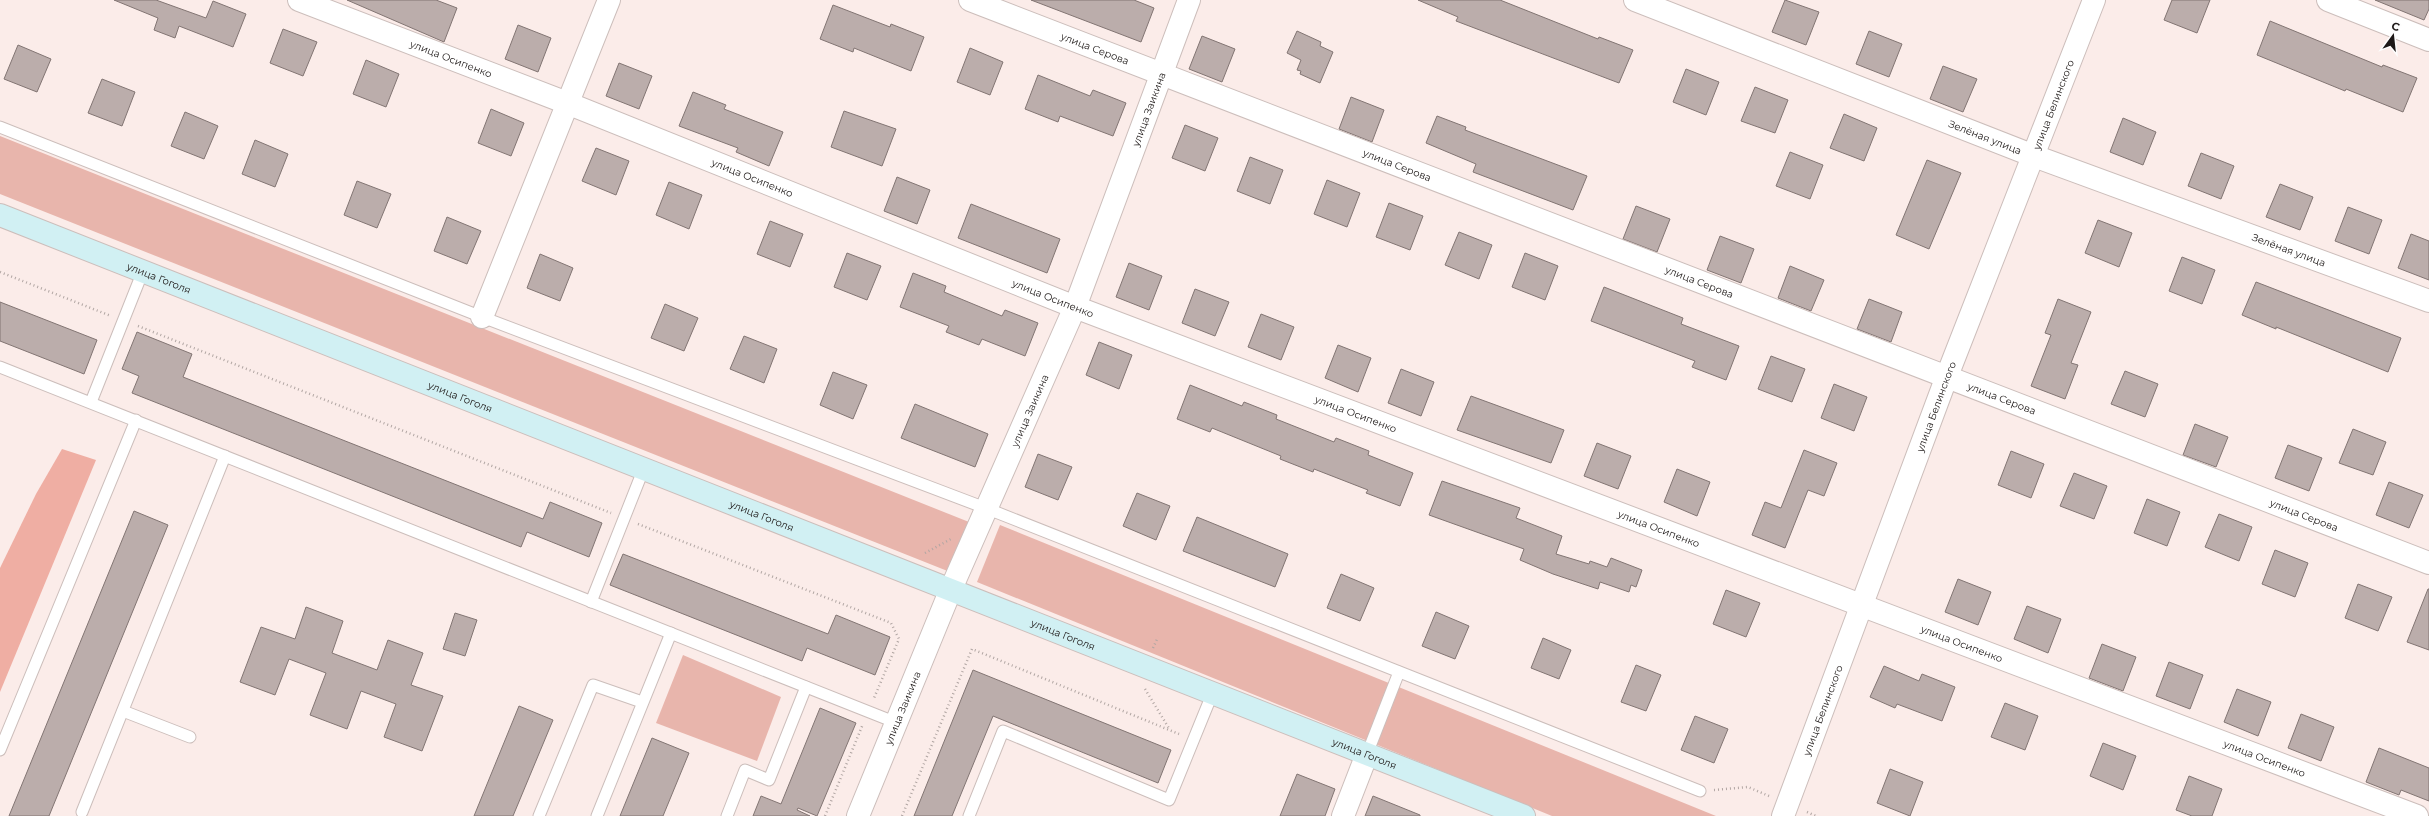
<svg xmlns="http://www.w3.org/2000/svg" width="2429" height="816" viewBox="0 0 2429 816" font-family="Montserrat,sans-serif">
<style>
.green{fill:#e8b5ac}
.forest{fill:#efaea3}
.building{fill:#bbadab;stroke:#827573}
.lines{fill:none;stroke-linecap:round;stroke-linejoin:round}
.service-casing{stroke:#ccbebb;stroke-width:13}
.minor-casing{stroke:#ccbebb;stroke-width:24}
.tertiary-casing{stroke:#ccbebb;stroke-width:24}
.secondary-casing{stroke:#ccbebb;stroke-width:24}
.path{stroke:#b1a6a3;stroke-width:2.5;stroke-dasharray:1 3;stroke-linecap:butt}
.service{stroke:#fff;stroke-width:11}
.minor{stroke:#fff;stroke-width:22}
.tertiary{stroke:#fff;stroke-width:22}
.secondary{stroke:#d1f0f3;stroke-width:22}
.labels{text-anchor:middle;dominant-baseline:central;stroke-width:3;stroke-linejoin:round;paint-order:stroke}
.street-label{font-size:10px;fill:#1d1817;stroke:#fdfdfd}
</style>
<rect width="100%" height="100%" fill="#fbece9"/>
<!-- green -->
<g class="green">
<polygon points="0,136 969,522 950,572 0,194"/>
<polygon points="1000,525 1716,816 1552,816 977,582"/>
<polygon points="683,655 781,697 757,761 656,723"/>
</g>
<!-- forest -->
<polygon class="forest" points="62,449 96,460 0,692 0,568 36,494"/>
<!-- building -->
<g class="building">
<polygon points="114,0 156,0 206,18 213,1 246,14 233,47 179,26 175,38 154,30 158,18"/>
<polygon points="347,0 436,0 457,8 444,42"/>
<polygon points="1031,0 1134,0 1154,8 1141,42"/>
<polygon points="1418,0 1500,0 1598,39 1599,37 1633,50 1619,83 1456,21 1458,17"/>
<polygon points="1785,0 1819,12 1806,45 1772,32"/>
<polygon points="2172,0 2210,0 2197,33 2164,20"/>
<polygon points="2375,0 2429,0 2429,9 2424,20"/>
<polygon points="833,5 890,27 891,24 924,37 911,71 854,48 853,52 820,39"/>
<polygon points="2270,21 2382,67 2383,65 2417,78 2403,112 2346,89 2345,91 2257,55"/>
<polygon points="518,25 551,38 538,72 505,59"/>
<polygon points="283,29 317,42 303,76 270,63"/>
<polygon points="1297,31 1321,42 1320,46 1333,52 1320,83 1300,74 1301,71 1297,70 1301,60 1287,53"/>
<polygon points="1869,31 1902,44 1889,77 1856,64"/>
<polygon points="1202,36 1235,49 1222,82 1189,69"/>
<polygon points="18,45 51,59 37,92 4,79"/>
<polygon points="970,48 1003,62 990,95 957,82"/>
<polygon points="366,60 399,74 386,107 353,94"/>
<polygon points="619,63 652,76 639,109 606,96"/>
<polygon points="1943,66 1977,79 1963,112 1930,99"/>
<polygon points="1686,69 1719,82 1706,115 1673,102"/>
<polygon points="1038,75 1090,96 1093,90 1126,103 1113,136 1060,116 1058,122 1025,109"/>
<polygon points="102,79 135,92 122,126 88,113"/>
<polygon points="1755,87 1788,100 1775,133 1741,121"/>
<polygon points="693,92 726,105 724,109 783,132 769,166 736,152 738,148 679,126"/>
<polygon points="1351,97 1384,110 1372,142 1339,129"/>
<polygon points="491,109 524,123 511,156 478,143"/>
<polygon points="844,111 896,129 882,166 831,147"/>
<polygon points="185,112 218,126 204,159 171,146"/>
<polygon points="1844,114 1877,128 1864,161 1830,148"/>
<polygon points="1437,116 1466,127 1465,130 1587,176 1573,210 1473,172 1476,164 1426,143"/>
<polygon points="2123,118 2156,132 2143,165 2110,152"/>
<polygon points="1185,125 1218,138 1205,171 1172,158"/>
<polygon points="255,140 288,154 275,187 242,174"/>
<polygon points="596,148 629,161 616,195 582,181"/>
<polygon points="1790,152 1823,165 1810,199 1776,186"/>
<polygon points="2201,153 2234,166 2221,199 2188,186"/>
<polygon points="1250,157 1283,170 1270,204 1237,191"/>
<polygon points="1927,160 1961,173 1929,249 1896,235"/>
<polygon points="897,177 930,190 917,224 884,211"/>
<polygon points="1327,180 1360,193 1347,227 1314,214"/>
<polygon points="357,181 391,194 377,228 344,215"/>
<polygon points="669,182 702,195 689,229 656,215"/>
<polygon points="2280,184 2313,197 2300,230 2266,217"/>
<polygon points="1389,203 1423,216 1410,250 1376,237"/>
<polygon points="971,204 1060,239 1047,273 958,238"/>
<polygon points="1636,206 1670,219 1657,252 1623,239"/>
<polygon points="2348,207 2382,220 2369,254 2335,241"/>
<polygon points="447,217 481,231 467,264 434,251"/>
<polygon points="2098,220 2132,233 2119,267 2085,253"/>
<polygon points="770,221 803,234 790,267 757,254"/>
<polygon points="1459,232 1492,245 1479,279 1445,265"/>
<polygon points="2411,234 2429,241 2429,280 2398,268"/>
<polygon points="1720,236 1754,249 1741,283 1707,270"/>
<polygon points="847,253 881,266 867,300 834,287"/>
<polygon points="1525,253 1558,266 1545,300 1512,287"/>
<polygon points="540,254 573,268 560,301 527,288"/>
<polygon points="2182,257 2215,270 2202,304 2169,291"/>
<polygon points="1129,263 1162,276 1149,310 1116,297"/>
<polygon points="1790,266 1824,280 1811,311 1778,298"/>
<polygon points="913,273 946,286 944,292 1002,316 1005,310 1038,323 1025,356 982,339 979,345 946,332 949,326 900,307"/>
<polygon points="2256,282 2401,338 2388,372 2276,327 2276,329 2242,315"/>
<polygon points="1604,287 1683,318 1681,324 1739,346 1726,380 1692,367 1695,361 1591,321"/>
<polygon points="1195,289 1229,302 1215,336 1182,323"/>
<polygon points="1869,299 1902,312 1891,342 1857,329"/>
<polygon points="2058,299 2091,312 2071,363 2078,365 2065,399 2031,386 2051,335 2045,333"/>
<polygon points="0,302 97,340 84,374 0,341"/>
<polygon points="665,304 698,318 684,351 651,338"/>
<polygon points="1261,314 1294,327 1281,360 1248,347"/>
<polygon points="137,332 192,354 183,377 543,519 550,502 602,523 589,557 527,532 521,547 132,393 139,376 122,369"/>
<polygon points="744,336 777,349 764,383 730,369"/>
<polygon points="1099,342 1132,355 1119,389 1086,375"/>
<polygon points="1338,345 1371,358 1358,392 1325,378"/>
<polygon points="1771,356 1805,369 1792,402 1758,389"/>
<polygon points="1401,369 1434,382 1421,416 1388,403"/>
<polygon points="2125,371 2158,384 2145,417 2111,404"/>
<polygon points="833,372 867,385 853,419 820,405"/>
<polygon points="1834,384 1867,397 1854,431 1821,418"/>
<polygon points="1190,385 1242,406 1244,402 1277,415 1276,419 1334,442 1336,438 1369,451 1368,455 1413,473 1400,506 1366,493 1368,490 1314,469 1313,472 1280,459 1281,456 1212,428 1210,432 1177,419"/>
<polygon points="1471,396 1564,430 1551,463 1457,430"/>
<polygon points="915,404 988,434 975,467 901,438"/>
<polygon points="2195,424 2228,437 2216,467 2183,455"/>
<polygon points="2353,429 2386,442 2373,475 2339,463"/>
<polygon points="1597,443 1631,456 1618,489 1584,476"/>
<polygon points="2288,445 2322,458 2309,491 2275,478"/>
<polygon points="1804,450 1837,463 1824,496 1808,490 1785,548 1752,535 1765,502 1781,508"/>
<polygon points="2011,451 2044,464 2031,498 1998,485"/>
<polygon points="1038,454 1072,467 1058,500 1025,487"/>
<polygon points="1677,469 1710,482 1697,516 1664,502"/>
<polygon points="2074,473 2107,486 2094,519 2060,506"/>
<polygon points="1442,481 1520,508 1516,518 1562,536 1556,554 1589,564 1590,561 1607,567 1611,558 1642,570 1636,587 1631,585 1629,592 1600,582 1598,589 1553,574 1520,560 1524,549 1429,515"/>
<polygon points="2389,482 2423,495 2409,528 2376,515"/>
<polygon points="1137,493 1170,506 1156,540 1123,526"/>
<polygon points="2147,499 2180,512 2167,546 2134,533"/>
<polygon points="134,511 168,525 49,816 9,816"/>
<polygon points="2219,514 2252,527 2239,561 2205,547"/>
<polygon points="1197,517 1288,554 1275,587 1183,551"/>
<polygon points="2275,550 2308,563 2295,597 2262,584"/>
<polygon points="623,554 828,634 836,615 890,637 875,675 807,648 802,661 610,585"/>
<polygon points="1341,574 1374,588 1360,621 1327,608"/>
<polygon points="1958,579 1991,592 1978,625 1945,612"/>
<polygon points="2358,584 2392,597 2378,631 2345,618"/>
<polygon points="2428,589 2429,589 2429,650 2407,642"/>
<polygon points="1726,590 1760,603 1746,637 1713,624"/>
<polygon points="2027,606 2061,619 2048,653 2014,639"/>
<polygon points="306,607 343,621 332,653 377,670 388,640 423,653 411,685 443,696 422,751 384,737 396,704 361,691 347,729 310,715 326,673 289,659 275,695 240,682 261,627 295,639"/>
<polygon points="1436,612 1469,626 1455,659 1422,646"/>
<polygon points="455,613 477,620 465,656 443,649"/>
<polygon points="1543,638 1571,650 1559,679 1531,668"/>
<polygon points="2102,644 2136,657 2123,691 2089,678"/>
<polygon points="2169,662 2203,675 2190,709 2156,696"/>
<polygon points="1636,665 1661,675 1646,711 1621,702"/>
<polygon points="1884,666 1919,681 1922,674 1955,687 1942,721 1897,704 1895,708 1870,697"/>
<polygon points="973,670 1171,750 1158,783 993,716 952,816 914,816"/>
<polygon points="2237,689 2271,702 2258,736 2224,722"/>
<polygon points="2005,703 2038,716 2025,750 1991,737"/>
<polygon points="519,706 553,720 513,816 474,816"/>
<polygon points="820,708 856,723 817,816 798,808 797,810 810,816 753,816 761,796 781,804"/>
<polygon points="2301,714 2334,727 2321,761 2288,748"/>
<polygon points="1695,716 1728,729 1714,763 1681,750"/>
<polygon points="652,738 689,753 663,816 620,816"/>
<polygon points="2103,743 2136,756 2123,790 2090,776"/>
<polygon points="2379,748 2429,768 2429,801 2401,790 2399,795 2366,782"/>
<polygon points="1890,769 1923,782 1910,816 1877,803"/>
<polygon points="1297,774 1335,789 1325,816 1280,816"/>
<polygon points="2189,776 2222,789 2212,816 2192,816 2176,810"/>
<polygon points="1373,796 1420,815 1420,816 1365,816"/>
</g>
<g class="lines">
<defs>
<g id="service">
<polyline points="0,127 482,317 988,509 1700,791"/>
<polyline points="0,367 897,723"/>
<polyline points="91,402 143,271"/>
<polyline points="591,602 644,468"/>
<polyline points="123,711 190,737"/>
<polyline points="0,750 136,420"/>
<polyline points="1367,754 1399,672"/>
<polyline points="82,812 225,456"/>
<polyline points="539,816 593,685 642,702"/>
<polyline points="597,816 671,633"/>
<polyline points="727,816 745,770 769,780 806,687"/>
<polyline points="969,816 1003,731 1169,800 1213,692"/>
</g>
<g id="minor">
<path id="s1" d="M299,0L567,103L1075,307L2417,816"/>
<path id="s2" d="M970,0L2429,563"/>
<path id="s3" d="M1635,0L2034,156L2429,301"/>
<polyline points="2328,0 2429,40"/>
<polyline points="482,317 609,0"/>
<path id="s4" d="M951,589L1075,307L1189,0"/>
<polyline points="1343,816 1367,754"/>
</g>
<g id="tertiary">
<path id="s5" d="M858,816L951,589"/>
<path id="s6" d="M1783,816L1947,376L2094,0"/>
</g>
<g id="secondary">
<path id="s7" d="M0,215L1524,816"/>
</g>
</defs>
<!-- service casing -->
<use href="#service" class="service-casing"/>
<!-- minor casing -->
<use href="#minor" class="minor-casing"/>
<!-- tertiary casing -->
<use href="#tertiary" class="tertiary-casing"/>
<!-- secondary casing -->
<use href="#secondary" class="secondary-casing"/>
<!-- path -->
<g class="path">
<polyline points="0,272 111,316"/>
<polyline points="138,326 611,513"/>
<polyline points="638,524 891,623 899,639 874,698"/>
<polyline points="925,553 951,539"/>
<polyline points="1153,648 1158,637"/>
<polyline points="1145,689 1170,730"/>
<polyline points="1714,790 1748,787 1769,796"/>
<polyline points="1807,812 1816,816"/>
<polyline points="825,816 863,724"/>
<polyline points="902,816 972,649 1179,734"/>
</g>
<!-- service -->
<use href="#service" class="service"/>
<!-- minor -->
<use href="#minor" class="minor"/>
<!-- tertiary -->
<use href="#tertiary" class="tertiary"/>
<!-- secondary -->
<use href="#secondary" class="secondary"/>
</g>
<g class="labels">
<!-- street labels -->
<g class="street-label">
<text stroke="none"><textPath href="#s2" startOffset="134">улица Серова</textPath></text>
<text stroke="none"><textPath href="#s1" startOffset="163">улица Осипенко</textPath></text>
<text stroke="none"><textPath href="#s6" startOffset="761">улица Белинского</textPath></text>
<text stroke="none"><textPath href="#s4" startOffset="519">улица Заикина</textPath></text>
<text stroke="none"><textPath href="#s3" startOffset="376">Зелёная улица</textPath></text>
<text stroke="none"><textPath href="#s2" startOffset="458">улица Серова</textPath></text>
<text stroke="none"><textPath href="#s1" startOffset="487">улица Осипенко</textPath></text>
<text stroke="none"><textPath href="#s3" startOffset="700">Зелёная улица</textPath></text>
<text stroke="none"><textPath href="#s7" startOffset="171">улица Гоголя</textPath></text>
<text stroke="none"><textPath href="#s2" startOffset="782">улица Серова</textPath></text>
<text stroke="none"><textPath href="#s1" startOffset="811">улица Осипенко</textPath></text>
<text stroke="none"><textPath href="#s7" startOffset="495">улица Гоголя</textPath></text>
<text stroke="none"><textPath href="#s2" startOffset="1106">улица Серова</textPath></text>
<text stroke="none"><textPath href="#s6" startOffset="437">улица Белинского</textPath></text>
<text stroke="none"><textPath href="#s4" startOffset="195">улица Заикина</textPath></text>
<text stroke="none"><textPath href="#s1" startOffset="1135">улица Осипенко</textPath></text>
<text stroke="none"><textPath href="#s7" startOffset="819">улица Гоголя</textPath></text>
<text stroke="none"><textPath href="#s2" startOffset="1430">улица Серова</textPath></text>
<text stroke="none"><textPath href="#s1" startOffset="1459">улица Осипенко</textPath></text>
<text stroke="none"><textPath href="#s7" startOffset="1143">улица Гоголя</textPath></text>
<text stroke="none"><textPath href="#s1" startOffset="1783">улица Осипенко</textPath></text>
<text stroke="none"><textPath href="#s5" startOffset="117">улица Заикина</textPath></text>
<text stroke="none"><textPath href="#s6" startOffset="113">улица Белинского</textPath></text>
<text stroke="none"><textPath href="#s7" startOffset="1467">улица Гоголя</textPath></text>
<text stroke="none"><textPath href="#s1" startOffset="2107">улица Осипенко</textPath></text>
</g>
</g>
<!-- north arrow -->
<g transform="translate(2393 36) rotate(15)" stroke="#fdfdfd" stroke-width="3" paint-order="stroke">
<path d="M0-3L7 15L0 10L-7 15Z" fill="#1d1817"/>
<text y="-6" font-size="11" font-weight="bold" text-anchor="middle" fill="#1d1817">С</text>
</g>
</svg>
